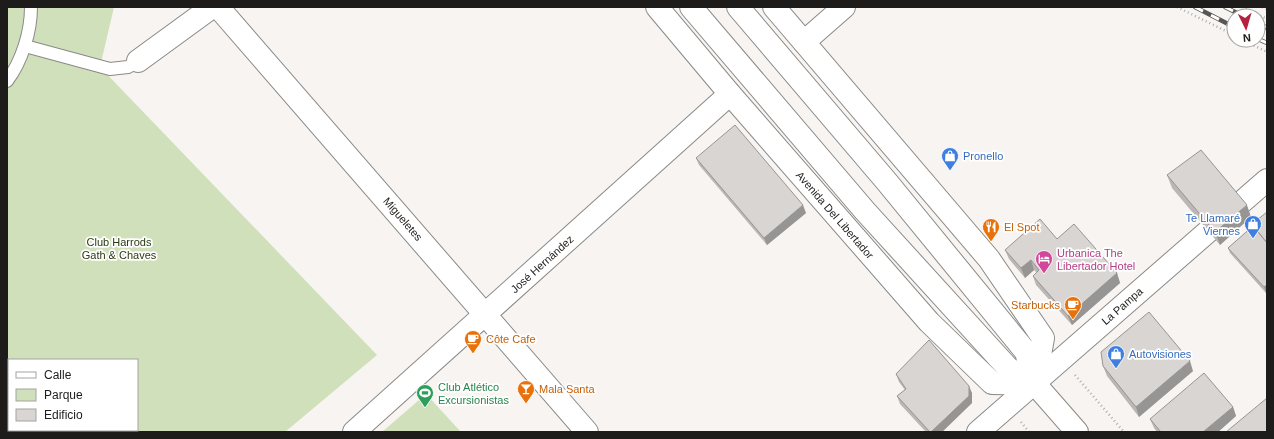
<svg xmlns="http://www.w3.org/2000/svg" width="1274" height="439" viewBox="0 0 1274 439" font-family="Helvetica,sans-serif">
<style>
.green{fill:#cfe0ba;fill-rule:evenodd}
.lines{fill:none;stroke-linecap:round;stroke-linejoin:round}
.service-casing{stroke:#8b8986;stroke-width:14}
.minor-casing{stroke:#8b8986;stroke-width:24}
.primary-casing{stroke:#8b8986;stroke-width:24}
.path{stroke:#aeacaa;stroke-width:2.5;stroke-dasharray:1 3;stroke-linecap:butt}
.service{stroke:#fff;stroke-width:12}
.minor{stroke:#fff;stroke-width:22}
.primary{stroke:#fff;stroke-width:22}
.rail-casing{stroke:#575654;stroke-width:4.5}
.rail{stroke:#fff;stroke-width:3;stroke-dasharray:9;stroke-linecap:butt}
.wall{fill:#bab7b5}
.shaded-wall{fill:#979594}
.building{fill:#d8d5d3;stroke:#979594}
.labels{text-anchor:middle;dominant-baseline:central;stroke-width:3.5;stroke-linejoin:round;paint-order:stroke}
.shop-label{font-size:11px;fill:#366cbe;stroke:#fff;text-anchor:start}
.street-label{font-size:11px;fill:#1d1c1b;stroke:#fff}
.food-label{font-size:11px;fill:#c56008;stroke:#fff;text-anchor:start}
.park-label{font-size:11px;fill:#2a3a10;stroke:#fff}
.hotel-label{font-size:11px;fill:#b23c85;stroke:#fff;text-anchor:start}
.leisure-label{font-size:11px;fill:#27864d;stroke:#fff;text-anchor:start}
</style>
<rect width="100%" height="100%" fill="#f7f4f2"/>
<!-- green -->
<g class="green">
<path d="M7,7H114L100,67L377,355L285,432H7ZM9,360H137V430H9Z"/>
<polygon points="426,394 460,431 382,432"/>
</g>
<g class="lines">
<defs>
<g id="service">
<polyline points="25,46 110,69 128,67 138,61"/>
<path d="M7,81C22,61 31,32 31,7"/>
</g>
<g id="minor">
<polyline points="218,7 587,432"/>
<polyline points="657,7 730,94 929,322 992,383 1035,384"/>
<polyline points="774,7 989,259 1043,338 1035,384"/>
<polyline points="804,42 844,7"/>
<polyline points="138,61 212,7"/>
<polyline points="354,432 730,94"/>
<polyline points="978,432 1267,180"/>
</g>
<g id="primary">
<polyline points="691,7 865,211 1008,368 1035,384 1077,432"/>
<polyline points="738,7 887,182 1026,352 1035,384"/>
</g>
</defs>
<!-- service casing -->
<use href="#service" class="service-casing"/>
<!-- minor casing -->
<use href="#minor" class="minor-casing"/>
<!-- primary casing -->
<use href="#primary" class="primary-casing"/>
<!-- path -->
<g class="path">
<polyline points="1177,7 1234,35"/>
<polyline points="1242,7 1267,19"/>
<polyline points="1262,7 1267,9"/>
<polyline points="1243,40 1267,52"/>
<polyline points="1075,375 1124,432"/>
<polyline points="1021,422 1029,432"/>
</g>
<!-- service -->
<use href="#service" class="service"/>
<!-- minor -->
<use href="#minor" class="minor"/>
<!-- primary -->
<use href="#primary" class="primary"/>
<defs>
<g id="rail">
<polyline points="1195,7 1234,27"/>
<polyline points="1225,7 1243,16"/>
<polyline points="1258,23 1267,28"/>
<polyline points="1258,39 1267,43"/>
</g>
</defs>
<!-- rail casing -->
<use href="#rail" class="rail-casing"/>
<!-- rail -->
<use href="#rail" class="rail"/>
</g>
<!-- wall -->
<g class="wall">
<polygon points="696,158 806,213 767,245 699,165"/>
<polygon points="1167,175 1251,217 1220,245 1172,188"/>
<polygon points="1267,212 1267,292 1266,293 1230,253 1228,248 1253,227 1252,224"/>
<polygon points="1057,239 1117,273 1120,283 1072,325 1036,285 1033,276 1037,273 1034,270 1025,278 1009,259 1005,250"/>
<polygon points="1103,366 1193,371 1139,417 1107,376"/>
<polygon points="896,374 972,393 972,403 942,432 926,432 900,404 897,396 905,390 899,382"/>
<polygon points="1233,407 1236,416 1218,432 1157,432 1154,428 1150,419"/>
</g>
<!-- shaded-wall -->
<g class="shaded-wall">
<polygon points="803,205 806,213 767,245 764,238"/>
<polygon points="1247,205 1251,217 1220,245 1215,232"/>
<polygon points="1031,260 1034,270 1025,278 1021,268"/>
<polygon points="1117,273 1120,283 1072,325 1068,316"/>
<polygon points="1267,285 1267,292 1266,293 1264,287"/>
<polygon points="1190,361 1193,371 1139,417 1136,407"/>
<polygon points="969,386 972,393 972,403 942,432 931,432"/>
<polygon points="1233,407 1236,416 1218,432 1203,432"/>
</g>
<!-- building -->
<g class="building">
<polygon points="735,125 803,205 764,238 696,158"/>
<polygon points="1201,150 1247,205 1215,232 1167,175"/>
<polygon points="1267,212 1267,243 1252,224"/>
<polygon points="1040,219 1057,239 1074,224 1117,273 1068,316 1033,276 1039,270 1031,260 1021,268 1005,250"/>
<polygon points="1253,226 1267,243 1267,285 1264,287 1228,248"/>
<polygon points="1149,312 1190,361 1136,407 1103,366 1101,352"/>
<polygon points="929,340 969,386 969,396 931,432 930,432 897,396 906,389 896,374"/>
<polygon points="1204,373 1233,407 1203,432 1161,432 1150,419"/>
<polygon points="1267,398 1267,432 1226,432"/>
</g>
<!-- icons -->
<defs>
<symbol id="shop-pin" viewBox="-11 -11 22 30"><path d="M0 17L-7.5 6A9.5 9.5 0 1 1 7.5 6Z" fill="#3f7fe0" stroke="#fff"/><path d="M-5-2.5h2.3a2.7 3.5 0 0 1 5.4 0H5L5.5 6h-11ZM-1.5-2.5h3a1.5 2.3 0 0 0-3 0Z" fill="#fff"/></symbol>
<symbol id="restaurant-pin" viewBox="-11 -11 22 30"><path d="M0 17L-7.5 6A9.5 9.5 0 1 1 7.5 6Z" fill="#e8710a" stroke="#fff"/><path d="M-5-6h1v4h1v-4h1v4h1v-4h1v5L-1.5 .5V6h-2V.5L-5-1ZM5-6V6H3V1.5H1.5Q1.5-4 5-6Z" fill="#fff"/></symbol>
<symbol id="hotel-pin" viewBox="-11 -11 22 30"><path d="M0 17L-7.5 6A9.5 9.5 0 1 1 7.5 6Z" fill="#d1479c" stroke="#fff"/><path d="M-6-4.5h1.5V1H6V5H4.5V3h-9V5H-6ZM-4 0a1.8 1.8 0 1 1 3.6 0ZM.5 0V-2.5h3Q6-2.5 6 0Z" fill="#fff"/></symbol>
<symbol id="cafe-pin" viewBox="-11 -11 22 30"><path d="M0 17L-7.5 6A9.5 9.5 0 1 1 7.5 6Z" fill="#e8710a" stroke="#fff"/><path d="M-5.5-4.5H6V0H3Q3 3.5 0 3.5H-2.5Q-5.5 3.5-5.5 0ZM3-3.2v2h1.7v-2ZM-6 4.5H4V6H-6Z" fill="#fff"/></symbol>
<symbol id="bar-pin" viewBox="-11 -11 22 30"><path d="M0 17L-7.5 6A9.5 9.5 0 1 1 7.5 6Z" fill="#e8710a" stroke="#fff"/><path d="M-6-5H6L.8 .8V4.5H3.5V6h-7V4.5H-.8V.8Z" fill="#fff"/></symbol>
<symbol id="stadium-pin" viewBox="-11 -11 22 30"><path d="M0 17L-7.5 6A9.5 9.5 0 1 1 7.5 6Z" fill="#2e9e5b" stroke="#fff"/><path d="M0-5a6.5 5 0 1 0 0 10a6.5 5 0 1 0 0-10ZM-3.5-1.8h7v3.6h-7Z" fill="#fff"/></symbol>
</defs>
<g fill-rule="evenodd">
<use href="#shop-pin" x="940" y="146" width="20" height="27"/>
<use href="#shop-pin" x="1243" y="214" width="20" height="27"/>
<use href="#restaurant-pin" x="981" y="217" width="20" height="27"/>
<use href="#hotel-pin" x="1034" y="249" width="20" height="27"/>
<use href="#cafe-pin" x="1063" y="295" width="20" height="27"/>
<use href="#cafe-pin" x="463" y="329" width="20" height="27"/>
<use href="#shop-pin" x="1106" y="344" width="20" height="27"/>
<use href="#bar-pin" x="516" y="379" width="20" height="27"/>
<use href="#stadium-pin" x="415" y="383" width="20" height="27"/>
</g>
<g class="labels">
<!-- shop labels -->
<g class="shop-label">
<text x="963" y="156">Pronello</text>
<text x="1240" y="218" text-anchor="end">Te Llamaré<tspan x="1240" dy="13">Viernes</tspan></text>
<text x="1129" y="354">Autovisiones</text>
</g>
<!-- street labels -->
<g class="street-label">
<text transform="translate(835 215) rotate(49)">Avenida Del Libertador</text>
<text transform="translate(403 219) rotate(49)">Migueletes</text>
<text transform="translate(542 264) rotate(-42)">José Hernández</text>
<text transform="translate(1122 306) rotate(-41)">La Pampa</text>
</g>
<!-- food labels -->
<g class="food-label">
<text x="1004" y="227">El Spot</text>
<text x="1060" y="305" text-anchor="end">Starbucks</text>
<text x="486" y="339">Côte Cafe</text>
<text x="539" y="389">Mala Santa</text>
</g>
<!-- park labels -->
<g class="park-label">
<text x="119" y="242">Club Harrods<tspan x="119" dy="13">Gath &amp; Chaves</tspan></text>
</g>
<!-- hotel labels -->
<g class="hotel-label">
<text x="1057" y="253">Urbanica The<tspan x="1057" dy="13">Libertador Hotel</tspan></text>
</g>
<!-- leisure labels -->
<g class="leisure-label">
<text x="438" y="387">Club Atlético<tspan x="438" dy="13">Excursionistas</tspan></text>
</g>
</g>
<!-- border -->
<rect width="1274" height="439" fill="none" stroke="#1d1c1b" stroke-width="16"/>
<!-- legend -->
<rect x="8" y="359" width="130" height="72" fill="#ffffff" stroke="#a5a4a4"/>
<rect x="16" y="372" width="20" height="6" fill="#ffffff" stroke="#a5a4a4"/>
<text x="44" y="379" font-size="12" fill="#1d1c1b">Calle</text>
<rect x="16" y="389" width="20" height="12" fill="#cfe0ba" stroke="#a5a4a4"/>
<text x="44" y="399" font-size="12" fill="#1d1c1b">Parque</text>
<rect x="16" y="409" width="20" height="12" fill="#d8d5d3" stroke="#a5a4a4"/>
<text x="44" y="419" font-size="12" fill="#1d1c1b">Edificio</text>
<!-- north arrow -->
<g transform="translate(1246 28) rotate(175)"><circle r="19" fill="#ffffff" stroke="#a5a4a4"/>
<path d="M0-3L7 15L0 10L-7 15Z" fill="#b5223d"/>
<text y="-6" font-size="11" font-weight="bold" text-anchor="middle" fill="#1d1c1b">N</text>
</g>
</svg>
